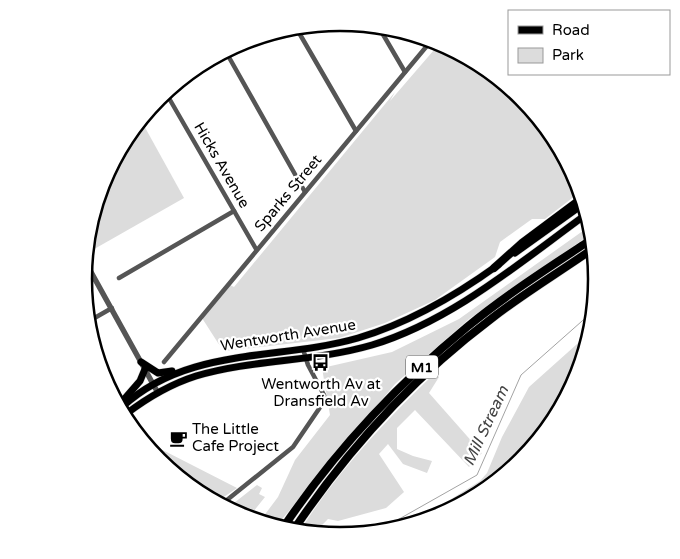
<svg xmlns="http://www.w3.org/2000/svg" width="680" height="559" viewBox="0 0 680 559" font-family="'Varela Round',sans-serif">
<style>
.green{fill:#dcdcdc}
.lines{fill:none;stroke-linecap:round;stroke-linejoin:round}
.stream{stroke:#a3a3a3;stroke-width:1}
.primary-casing{stroke:#dbdbdb;stroke-width:8}
.motorway-casing{stroke:#dbdbdb;stroke-width:9}
.minor{stroke:#555;stroke-width:4.5}
.tertiary{stroke:#555;stroke-width:5.5}
.primary{stroke:#000;stroke-width:7}
.motorway{stroke:#000;stroke-width:8}
.labels{text-anchor:middle;dominant-baseline:central;stroke-width:4.5;stroke-linejoin:round;paint-order:stroke}
.shield{fill:#fff;stroke:#4c4c4c;stroke-width:1}
.shield-label{font-size:14px;font-weight:bold;fill:#000}
.street-label{font-size:15px;fill:#000;stroke:#fff}
.poi-label{font-size:15px;fill:#000;stroke:#fff}
.water-label{font-size:16px;font-style:italic;fill:#444;stroke:#fff}
.rim{fill:none;stroke:#000;stroke-width:2.5}
</style>
<rect width="100%" height="100%" fill="#fff"/>
<!-- green -->
<g class="green">
<polygon points="440,43 522,98 578,181 580,192 545,219 532,219 500,242 495,257 435,300 385,323 339,338 225,351 218,343 202,318 230,285 234,287 395,92 390,101"/>
<polygon points="142,122 184,198 89,252 103,181"/>
<polygon points="587,228 588,236 469,319 395,384 278,524 260,521 278,497 295,460 330,415 322,368 392,352 459,319"/>
<polygon points="586,336 577,378 522,461 438,517 409,523 440,506 480,481 487,473 502,437 529,387"/>
<path d="M435,373L439,377L429,393L482,453L469,467L415,410L397,428V449L413,456L432,461L427,473L403,464L388,444L379,454L404,492L386,508L338,521L328,519L315,532L301,529C338,471 385,421 435,373Z"/>
<polygon points="145,441 237,488 218,501 204,488 158,461"/>
<polygon points="257,485 262,488 259,494 265,497 253,512 234,503"/>
</g>
<g class="lines">
<!-- stream -->
<g class="stream">
<polyline points="385,527 477,475 521,375 590,314"/>
<polyline points="315,532 318,527 344,536"/>
</g>
<defs>
<g id="primary">
<polyline points="515,253 582,205"/>
<polyline points="141,362 158,373 172,371"/>
<polyline points="120,404 140,381 145,369"/>
<path d="M122,407C188,346 278,361 358,338C409,323 455,296 498,265"/>
<path d="M126,414C147,398 171,384 196,376C253,359 314,362 372,345C451,321 518,264 584,216"/>
</g>
<g id="motorway">
<polyline points="494,268 522,243 581,199"/>
<path d="M285,525C335,451 398,384 467,327C506,295 548,268 589,241"/>
<path d="M295,528C349,448 414,377 491,319C523,294 558,273 591,250"/>
</g>
</defs>
<!-- primary casing -->
<use href="#primary" class="primary-casing"/>
<!-- motorway casing -->
<use href="#motorway" class="motorway-casing"/>
<!-- minor -->
<g class="minor">
<polyline points="298,31 356,131"/>
<polyline points="381,31 405,72"/>
<polyline points="226,52 305,192"/>
<polyline points="166,93 256,249"/>
<polyline points="119,278 234,211"/>
<polyline points="91,320 112,308"/>
<polyline points="164,362 431,41"/>
<polyline points="222,504 293,447 325,400 324,395 308,365 303,349"/>
</g>
<!-- tertiary -->
<polyline class="tertiary" points="86,263 158,393"/>
<!-- primary -->
<use href="#primary" class="primary"/>
<!-- motorway -->
<use href="#motorway" class="motorway"/>
</g>
<!-- icons -->
<defs>
<symbol id="bus-bare" viewBox="-9 -9 18 18"><path d="M-5-6H5V4H4V6H2V4H-2V6H-4V4H-5ZM-3.5-4V0h7V-4ZM-3.5 1.2v1.5H-2V1.2ZM2 1.2v1.5H3.5V1.2Z" fill="#000" stroke="#fff" stroke-width="2.5" paint-order="stroke"/></symbol>
<symbol id="cafe-bare" viewBox="-9 -9 18 18"><path d="M-5.5-4.5H6V0H3Q3 3.5 0 3.5H-2.5Q-5.5 3.5-5.5 0ZM3-3.2v2h1.7v-2ZM-6 4.5H4V6H-6Z" fill="#000" stroke="#fff" stroke-width="2.5" paint-order="stroke"/></symbol>
</defs>
<g fill-rule="evenodd">
<use href="#bus-bare" x="308" y="350" width="25" height="25"/>
<use href="#cafe-bare" x="166" y="426" width="25" height="25"/>
</g>
<g class="labels">
<!-- shield labels -->
<rect class="shield" x="406" y="355.5" width="32" height="23" rx="4"/>
<g class="shield-label">
<text x="422" y="367">M1</text>
</g>
<!-- street labels -->
<g class="street-label">
<text transform="translate(222 165) rotate(60)">Hicks Avenue</text>
<text transform="translate(288 193) rotate(-50)">Sparks Street</text>
<text transform="translate(288 335) rotate(-9)">Wentworth Avenue</text>
</g>
<!-- poi labels -->
<g class="poi-label">
<text x="321" y="384">Wentworth Av at<tspan x="321" dy="17">Dransfield Av</tspan></text>
<text x="192" y="429" text-anchor="start">The Little<tspan x="192" dy="17">Cafe Project</tspan></text>
</g>
<!-- water labels -->
<g class="water-label">
<text transform="translate(486 426) rotate(-65)">Mill Stream</text>
</g>
</g>
<!-- crop -->
<path d="M0 0H680V559H0ZM92 279a248 248 0 1 1 496 0a248 248 0 1 1-496 0Z" fill="#fff" fill-rule="evenodd"/>
<path class="rim" d="M92 279a248 248 0 1 1 496 0a248 248 0 1 1-496 0Z"/>
<!-- legend -->
<rect x="508" y="10" width="162" height="65" fill="#ffffff" stroke="#999999"/>
<rect x="518" y="26" width="25" height="8" fill="#000000" stroke="#999999"/>
<text x="552" y="35" font-size="15" fill="#000000">Road</text>
<rect x="518" y="48" width="25" height="15" fill="#dcdcdc" stroke="#999999"/>
<text x="552" y="60" font-size="15" fill="#000000">Park</text>
</svg>
